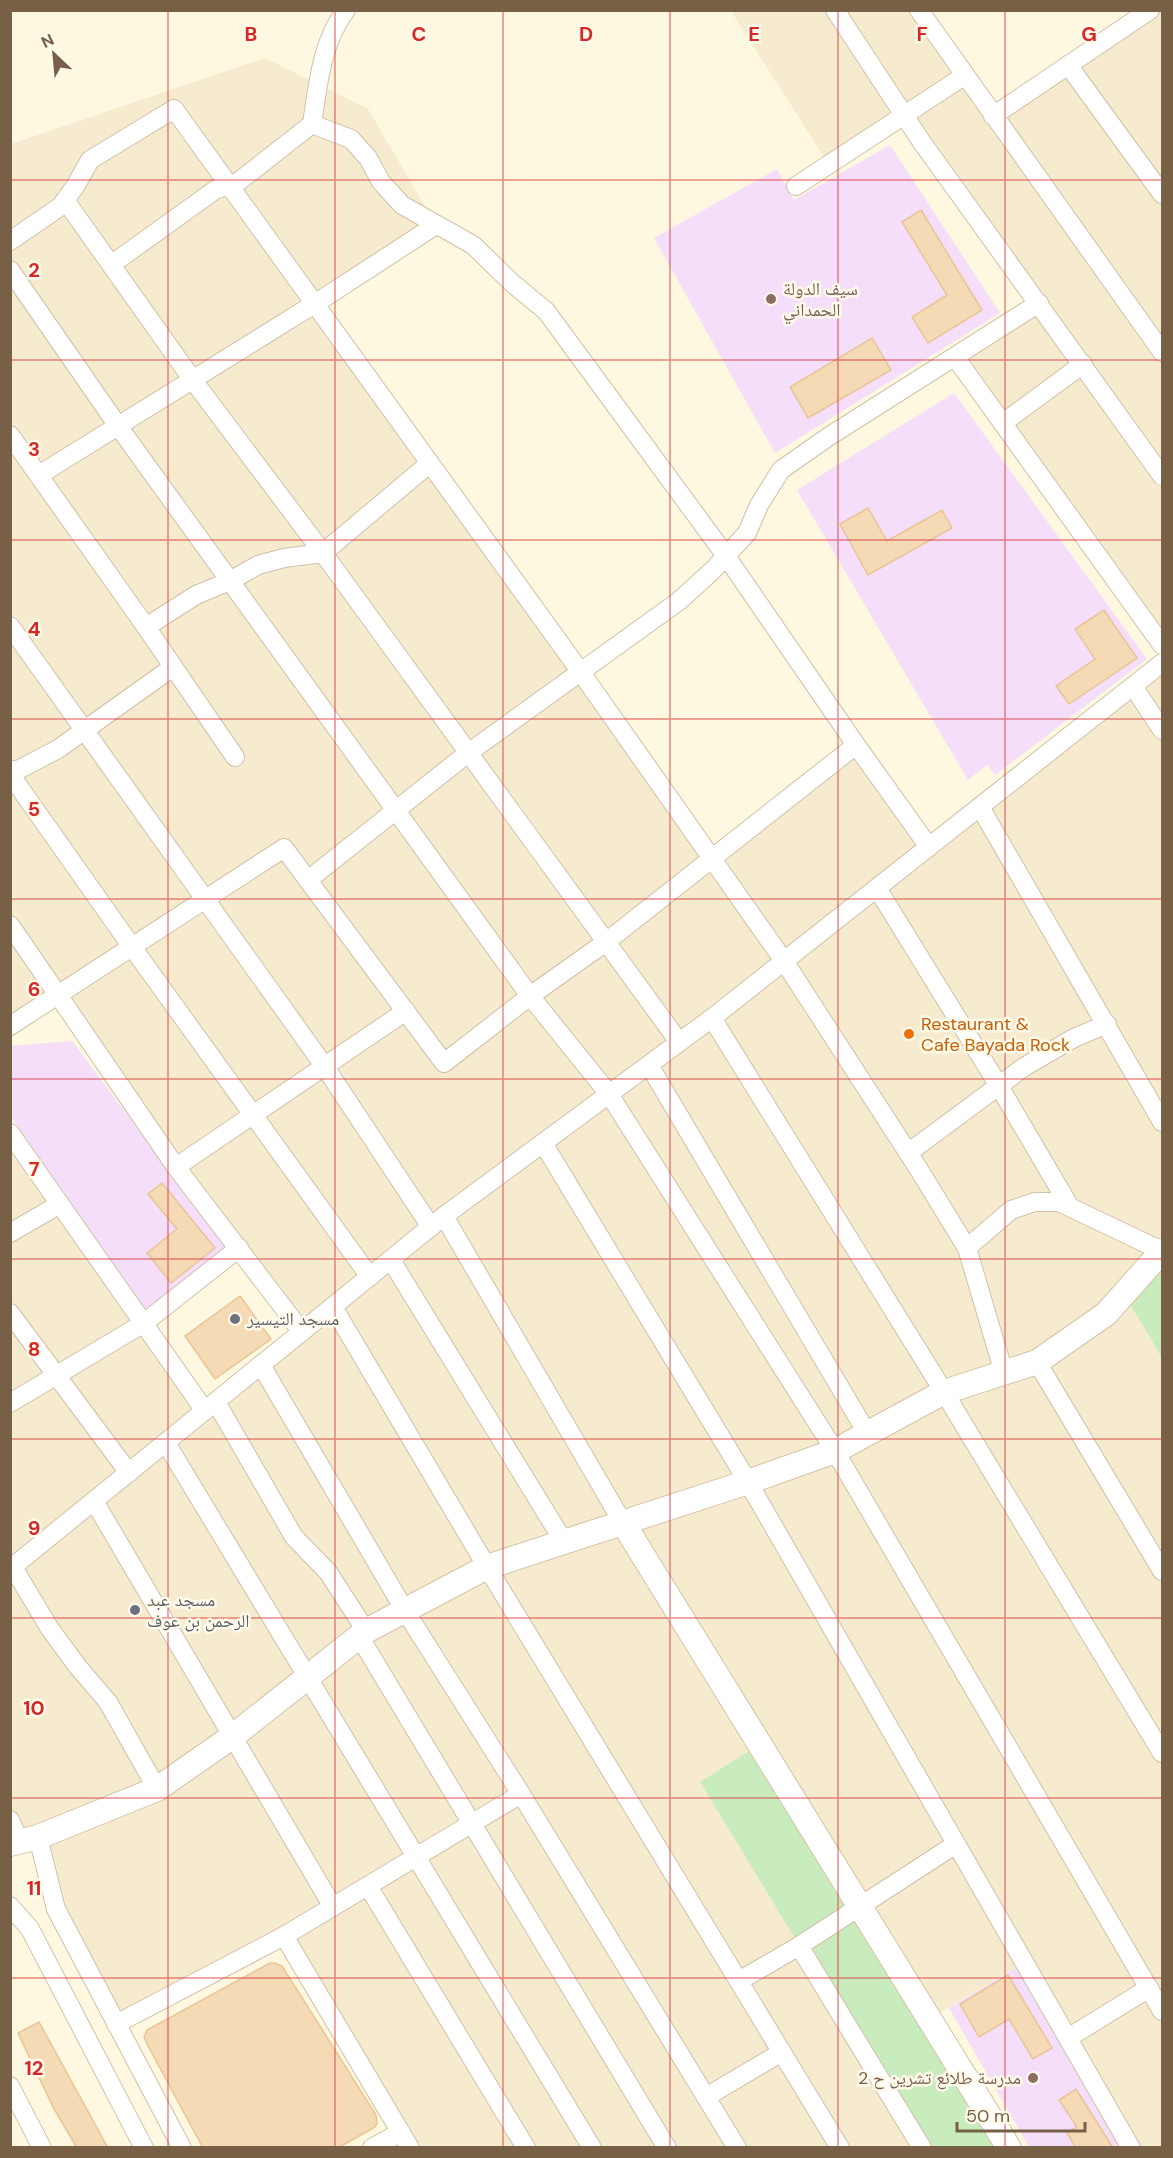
<svg xmlns="http://www.w3.org/2000/svg" width="1173" height="2158" viewBox="0 0 1173 2158" font-family="'DM Sans','Noto Naskh Arabic',sans-serif">
<style>
.residential{fill:#f6ebcf}
.education{fill:#f5defa}
.green{fill:#c9ecbe}
.building{fill:#f5dab6;stroke:#e9c495;stroke-width:1.5}
.lines{fill:none;stroke-linecap:round;stroke-linejoin:round}
.street-casing{stroke:#d0c0a7;stroke-width:20}
.secondary-casing{stroke:#d5c3a6;stroke-width:26}
.street{stroke:#fff;stroke-width:18}
.secondary{stroke:#fff;stroke-width:24}
.grid{fill:none;stroke:#d62828;stroke-width:1.5;stroke-opacity:0.55}
.education-dot{fill:#8d6e63;stroke:#fffae9;stroke-width:2}
.food-dot{fill:#e8710a;stroke:#fffae9;stroke-width:2}
.worship-dot{fill:#6b7280;stroke:#fffae9;stroke-width:2}
.labels{text-anchor:middle;dominant-baseline:central;stroke-width:5;stroke-linejoin:round;paint-order:stroke}
.education-label{font-size:18px;fill:#785e54;stroke:#fffae9;text-anchor:start}
.food-label{font-size:18px;fill:#c56008;stroke:#fffae9;text-anchor:start}
.worship-label{font-size:18px;fill:#5b616d;stroke:#fffae9;text-anchor:start}
.grid-label{font-size:20px;text-anchor:middle;font-weight:bold;fill:#d62828;stroke:#fffae9;stroke-width:5;stroke-linejoin:round;paint-order:stroke}
</style>
<rect width="100%" height="100%" fill="#fef8e1"/>
<!-- residential -->
<g class="residential">
<polygon points="731,11 919,11 993,116 1150,11 1162,11 1162,645 955,357 1038,303 904,116 829,165"/>
<polygon points="265,58 368,109 436,225 316,303 712,858 856,745 929,846 1162,663 1162,1251 1124,1294 1162,1358 1162,2147 1126,2147 1017,1967 929,2019 922,2147 410,2147 283,1937 116,2024 56,1909 38,1837 20,1843 11,1820 10,1133 205,1411 302,1332 59,995 11,1026 11,144"/>
</g>
<!-- education -->
<g class="education">
<polygon points="890,145 1000,313 775,453 654,238 777,169 794,200"/>
<polygon points="954,393 1147,659 995,775 987,765 968,780 797,490"/>
<polygon points="72,1041 229,1251 151,1310 145,1309 11,1117 10,1046"/>
<polygon points="1017,1967 1123,2147 1029,2147 949,2008"/>
</g>
<!-- green -->
<g class="green">
<polygon points="1162,1251 1162,1358 1124,1294"/>
<polygon points="760,1744 996,2147 922,2147 700,1782"/>
</g>
<!-- building -->
<g class="building">
<polygon points="921,210 982,310 928,343 912,317 947,295 902,222"/>
<polygon points="872,338 891,370 808,418 790,387"/>
<polygon points="868,508 887,541 942,510 952,528 868,575 840,524"/>
<polygon points="1104,610 1137,658 1069,704 1056,686 1095,659 1075,629"/>
<polygon points="162,1183 215,1248 171,1283 147,1253 177,1229 148,1194"/>
<polygon points="240,1296 271,1339 215,1379 185,1336"/>
<polygon points="270,1963 275,1963 282,1966 376,2115 377,2123 375,2127 338,2148 203,2148 147,2044 144,2037 147,2030"/>
<polygon points="1008,1975 1052,2048 1033,2059 1009,2019 979,2037 960,2004"/>
<polygon points="39,2022 108,2148 77,2148 54,2109 18,2033"/>
<polygon points="1076,2089 1113,2148 1076,2148 1067,2133 1077,2127 1059,2100"/>
</g>
<g class="lines">
<defs>
<g id="street">
<polyline points="835,10 921,141 1162,476"/>
<polyline points="919,10 1162,352"/>
<polyline points="1068,65 1162,194"/>
<polyline points="993,116 1150,10"/>
<polyline points="312,124 351,139 368,158 381,182 402,205 473,245 512,283 546,311 726,556 856,745 929,847"/>
<polyline points="796,186 964,76"/>
<polyline points="65,200 192,379 323,553 679,1042"/>
<polyline points="10,241 61,206 76,185 90,160 174,109 580,671 784,961 918,1168 967,1248 1004,1373"/>
<path d="M112,264L215,190L238,182L312,124C318,85 321,43 346,10"/>
<polyline points="10,270 118,426 530,996 609,1094 835,1451 1162,2011"/>
<polyline points="955,357 1162,645"/>
<polyline points="1003,423 1083,364"/>
<polyline points="10,435 146,627 235,757"/>
<polyline points="39,475 316,303 436,225"/>
<polyline points="10,626 325,1067 431,1227"/>
<polyline points="146,627 196,595 230,581 258,565 284,558 323,553 430,463"/>
<polyline points="1133,686 1162,730"/>
<polyline points="10,771 20,769 58,749 173,667"/>
<polyline points="10,774 132,947 370,1277"/>
<polyline points="980,807 1162,1122"/>
<polyline points="308,880 468,753 679,601 713,570 747,533 759,505 781,470 828,437 1039,303"/>
<polyline points="877,888 999,1086 1070,1207"/>
<polyline points="10,925 176,1167 302,1332"/>
<polyline points="712,1018 944,1392 1162,1753"/>
<polyline points="10,1026 284,848 444,1063 530,996 606,942 856,745"/>
<polyline points="649,1065 867,1433"/>
<polyline points="10,1133 205,1411"/>
<polyline points="543,1143 748,1482 1131,2148"/>
<polyline points="908,1153 1024,1067 1074,1038 1107,1024"/>
<polyline points="176,1167 406,1011"/>
<polyline points="444,1216 623,1523"/>
<polyline points="10,1233 60,1204"/>
<polyline points="967,1248 1011,1210 1035,1202 1059,1202 1162,1251"/>
<polyline points="391,1260 564,1542"/>
<polyline points="333,1307 487,1567 840,2148"/>
<polyline points="10,1313 129,1473"/>
<polyline points="1037,1362 1162,1571"/>
<polyline points="261,1365 404,1609 521,1794 737,2148"/>
<polyline points="216,1402 294,1537 328,1572 366,1631"/>
<polyline points="10,1403 144,1323 239,1248"/>
<polyline points="166,1443 592,2148"/>
<polyline points="94,1501 333,1907"/>
<polyline points="13,1567 50,1629 78,1667 108,1702 157,1789"/>
<polyline points="10,1569 444,1216 712,1018 1162,663"/>
<polyline points="359,1636 667,2148"/>
<polyline points="10,1820 20,1843"/>
<polyline points="38,1837 56,1909 182,2148"/>
<polyline points="368,1886 526,2148"/>
<polyline points="10,1906 30,1929 144,2148"/>
<polyline points="284,1936 410,2148"/>
<polyline points="799,1946 922,2148"/>
<polyline points="739,1981 799,1946 956,1844"/>
<polyline points="116,2024 284,1936 521,1794"/>
<polyline points="1068,2038 1149,1988"/>
<polyline points="10,2086 42,2148"/>
<polyline points="706,2097 782,2052"/>
<polyline points="372,2148 401,2132"/>
</g>
<g id="secondary">
<polyline points="623,1523 1009,2148"/>
<polyline points="10,1844 38,1837 157,1789 233,1736 366,1631 487,1567 748,1482 835,1451 944,1392 1037,1362 1106,1314 1162,1251"/>
</g>
</defs>
<!-- street casing -->
<use href="#street" class="street-casing"/>
<!-- secondary casing -->
<use href="#secondary" class="secondary-casing"/>
<!-- street -->
<use href="#street" class="street"/>
<!-- secondary -->
<use href="#secondary" class="secondary"/>
</g>
<!-- grid -->
<path class="grid" d="M168,10V2148M335,10V2148M503,10V2148M670,10V2148M838,10V2148M1005,10V2148M10,180H1162M10,360H1162M10,540H1162M10,719H1162M10,899H1162M10,1079H1162M10,1259H1162M10,1439H1162M10,1618H1162M10,1798H1162M10,1978H1162"/>
<!-- markers -->
<g class="education-dot">
<circle cx="771" cy="299" r="6"/>
<circle cx="1033" cy="2078" r="6"/>
</g>
<circle class="food-dot" cx="909" cy="1034" r="6"/>
<g class="worship-dot">
<circle cx="235" cy="1319" r="6"/>
<circle cx="135" cy="1610" r="6"/>
</g>
<g class="labels">
<!-- education labels -->
<g class="education-label">
<text x="783" y="289">سيف الدولة<tspan x="783" dy="21">الحمداني</tspan></text>
<text x="1021" y="2078" text-anchor="end">مدرسة طلائع تشرين ح 2</text>
</g>
<!-- food labels -->
<g class="food-label">
<text x="921" y="1024">Restaurant &amp;<tspan x="921" dy="21">Cafe Bayada Rock</tspan></text>
</g>
<!-- worship labels -->
<g class="worship-label">
<text x="247" y="1319">مسجد التيسير</text>
<text x="147" y="1600">مسجد عبد<tspan x="147" dy="21">الرحمن بن عوف</tspan></text>
</g>
</g>
<g class="grid-label">
<text x="251" y="41">B</text>
<text x="419" y="41">C</text>
<text x="586" y="41">D</text>
<text x="754" y="41">E</text>
<text x="922" y="41">F</text>
<text x="1089" y="41">G</text>
<text x="34" y="277">2</text>
<text x="34" y="456">3</text>
<text x="34" y="636">4</text>
<text x="34" y="816">5</text>
<text x="34" y="996">6</text>
<text x="34" y="1176">7</text>
<text x="34" y="1356">8</text>
<text x="34" y="1535">9</text>
<text x="34" y="1715">10</text>
<text x="34" y="1895">11</text>
<text x="34" y="2075">12</text>
</g>
<!-- border -->
<rect width="1173" height="2158" fill="none" stroke="#776046" stroke-width="24"/>
<!-- north arrow -->
<g transform="translate(54 54) rotate(334)" stroke="#fffae9" stroke-width="4.5" paint-order="stroke">
<path d="M0-4.5L10 22L0 15L-10 22Z" fill="#776046"/>
<text y="-9" font-size="16" font-weight="bold" text-anchor="middle" fill="#776046">N</text>
</g>
<!-- scale -->
<path d="M957 2122v9h128v-9" fill="none" stroke="#776046" stroke-width="3"/>
<text x="966" y="2122" font-size="18" fill="#776046" stroke="#fffae9" stroke-width="4.5" paint-order="stroke">50 m</text>
</svg>
